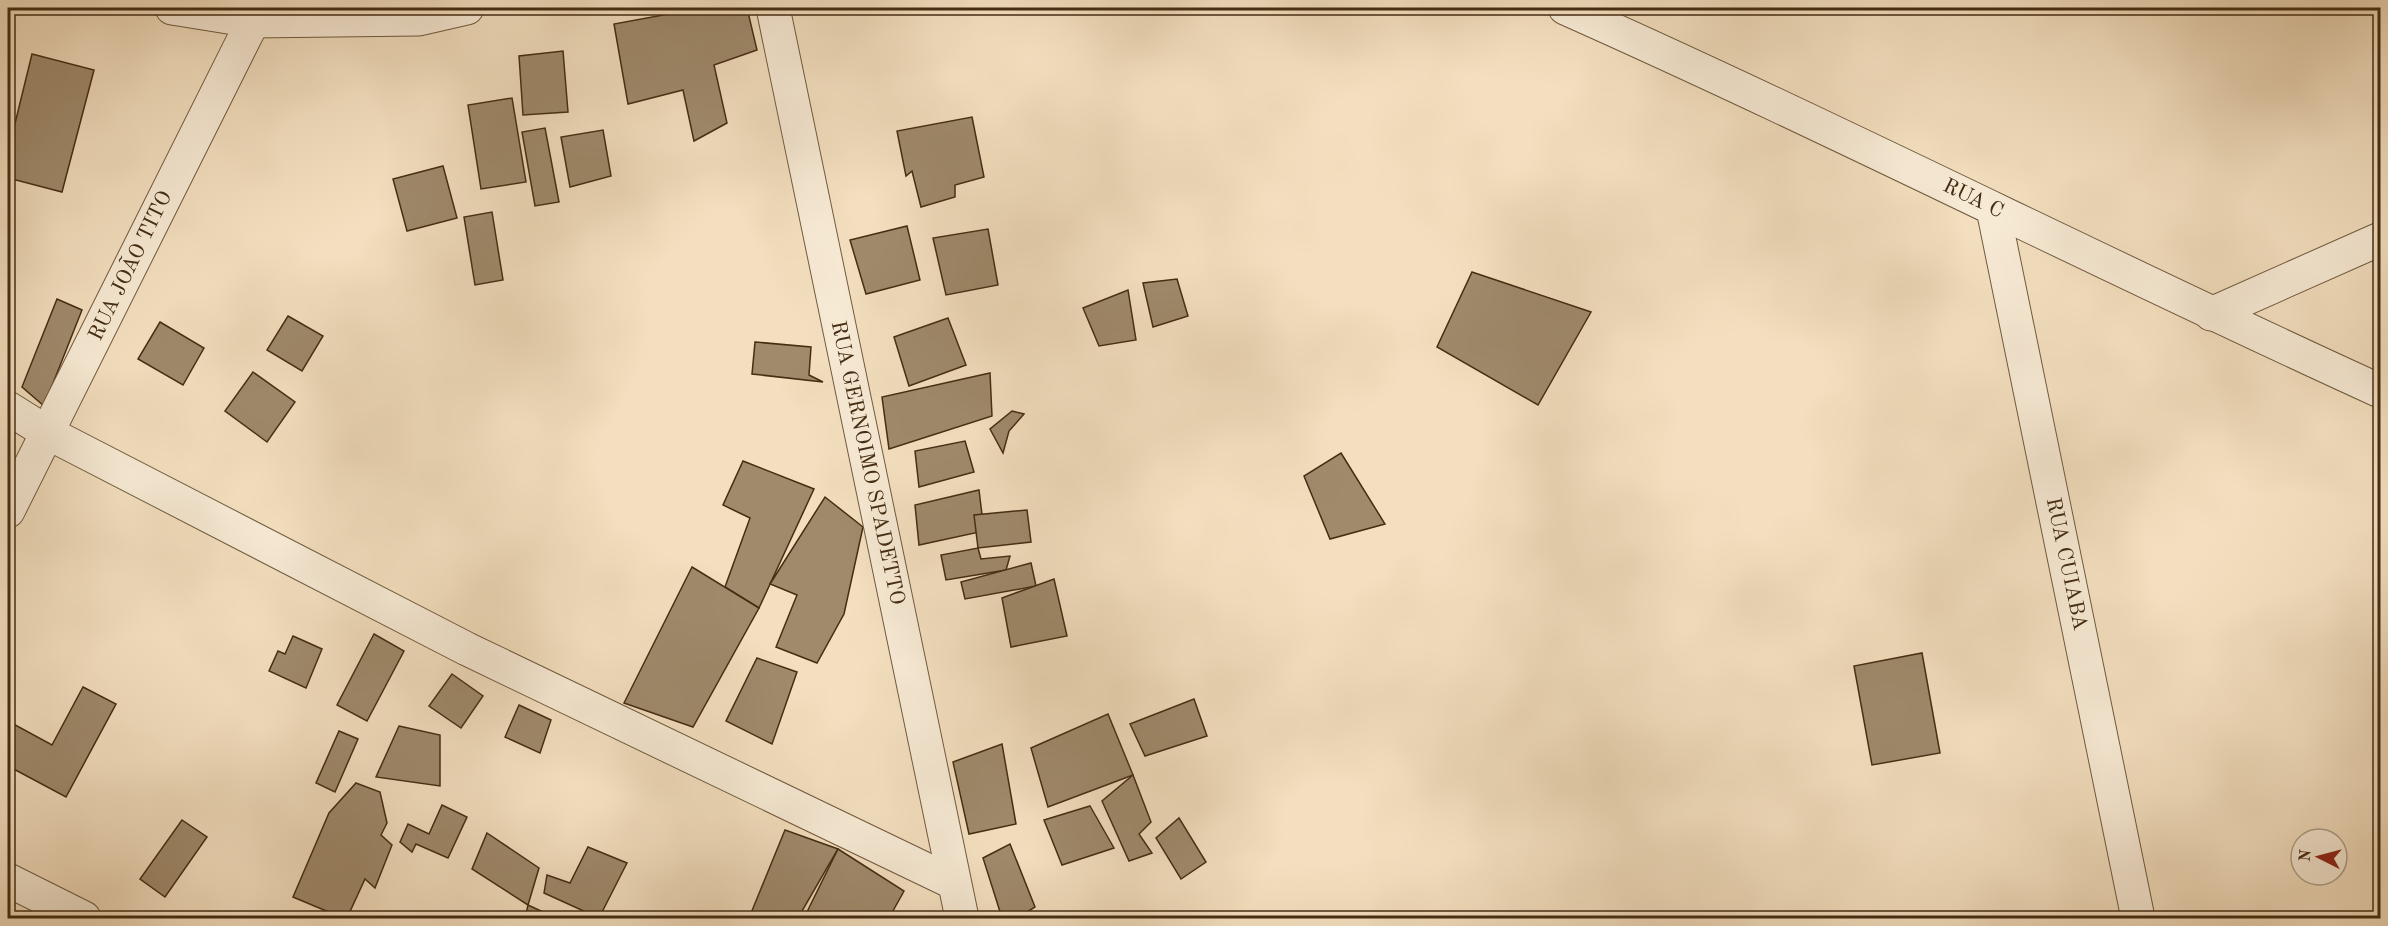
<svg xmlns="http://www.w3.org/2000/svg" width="2388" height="926" viewBox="0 0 2388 926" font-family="'Old Standard TT',serif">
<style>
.building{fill:#9f8a6c;stroke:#442d13;stroke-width:1.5}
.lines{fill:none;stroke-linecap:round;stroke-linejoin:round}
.street-casing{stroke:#705a3e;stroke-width:35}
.street{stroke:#f7ead5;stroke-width:33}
.labels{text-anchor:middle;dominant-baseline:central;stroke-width:4.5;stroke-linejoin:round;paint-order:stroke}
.street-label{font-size:21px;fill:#442d13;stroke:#f7ead5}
</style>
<rect width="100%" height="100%" fill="#f3dfbf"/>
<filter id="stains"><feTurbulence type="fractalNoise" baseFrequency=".00333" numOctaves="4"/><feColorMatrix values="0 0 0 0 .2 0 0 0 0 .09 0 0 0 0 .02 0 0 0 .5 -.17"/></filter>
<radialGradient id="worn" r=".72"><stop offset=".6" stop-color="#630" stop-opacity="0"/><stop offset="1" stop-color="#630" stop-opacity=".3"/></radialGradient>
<!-- building -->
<g class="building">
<polygon points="701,8 747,8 757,50 714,65 727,123 694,141 683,90 628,104 614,24"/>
<polygon points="563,51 568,112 523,115 519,56"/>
<polygon points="32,54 94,70 62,192 8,178 8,152"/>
<polygon points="512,98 526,182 481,189 468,105"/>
<polygon points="972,117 984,177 955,185 955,197 921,207 912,171 906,176 897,131"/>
<polygon points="545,128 559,202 535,206 522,132"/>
<polygon points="603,130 611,176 570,187 561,137"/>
<polygon points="443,166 457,218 407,231 393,179"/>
<polygon points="492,212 503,280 475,285 464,217"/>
<polygon points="907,226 920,280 866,294 850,240"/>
<polygon points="988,229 998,285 946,295 933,238"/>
<polygon points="1472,272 1591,312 1538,405 1437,347"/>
<polygon points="1177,279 1188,316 1153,327 1143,283"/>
<polygon points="1128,290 1136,340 1099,346 1083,308"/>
<polygon points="57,299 82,310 44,406 22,387"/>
<polygon points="288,316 323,336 302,371 267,350"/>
<polygon points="948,318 966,365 909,386 894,337"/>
<polygon points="160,322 204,348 183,385 138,359"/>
<polygon points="755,342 811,347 809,375 823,382 752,374"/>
<polygon points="253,372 295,402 267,442 225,411"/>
<polygon points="990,373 992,416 889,449 882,397"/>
<polygon points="1012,411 1024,414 1009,431 1003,453 990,429"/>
<polygon points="965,441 974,472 919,487 915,451"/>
<polygon points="1341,453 1385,524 1330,539 1304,476"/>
<polygon points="743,461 814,489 759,608 725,587 750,518 723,505"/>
<polygon points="979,490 984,531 919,545 915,505"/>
<polygon points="825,497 863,527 844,614 817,663 776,647 797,595 770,584"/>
<polygon points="1027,510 1031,542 978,548 974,515"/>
<polygon points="978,548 981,559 1010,556 1006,570 946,580 941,555"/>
<polygon points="1031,563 1036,586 965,599 961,582"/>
<polygon points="692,567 759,608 693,727 624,703"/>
<polygon points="1054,579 1067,636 1011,647 1002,598"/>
<polygon points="374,634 404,651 367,721 337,705"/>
<polygon points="293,636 322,649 306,688 269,671 278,651 285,654"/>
<polygon points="1922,653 1940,753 1872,765 1854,666"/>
<polygon points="757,658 797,672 772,744 726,721"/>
<polygon points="452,674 483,696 461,728 429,706"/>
<polygon points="83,687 116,704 66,797 8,766 8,721 52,745"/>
<polygon points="1194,699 1207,736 1145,756 1130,724"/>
<polygon points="519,705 551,720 540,753 505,737"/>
<polygon points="1108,714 1133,775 1048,807 1031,748"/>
<polygon points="399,726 440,735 440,786 376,777"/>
<polygon points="339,731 358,739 335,792 316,783"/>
<polygon points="1002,744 1016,824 969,834 953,762"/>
<polygon points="1133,775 1151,822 1139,834 1152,853 1129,861 1102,801"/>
<polygon points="356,783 380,792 387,823 381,835 392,845 375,888 365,879 347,918 343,918 293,897 329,813"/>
<polygon points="442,805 467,817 448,858 416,844 412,852 400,842 408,824 429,834"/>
<polygon points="1090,806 1114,848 1062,865 1044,820"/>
<polygon points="1179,818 1206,862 1181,879 1156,838"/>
<polygon points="182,820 207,837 165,897 140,879"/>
<polygon points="785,830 838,849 798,918 749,918"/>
<polygon points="487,833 539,868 528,905 472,869"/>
<polygon points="1010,844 1035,907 1018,918 1002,918 983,858"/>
<polygon points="588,847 627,863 599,918 544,893 547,875 570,883"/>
<polygon points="838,849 904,891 889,918 804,918"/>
<polygon points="528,905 556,918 525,918"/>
</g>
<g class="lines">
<defs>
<g id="street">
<polyline points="172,8 253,21 419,19 467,8"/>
<polyline points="773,8 962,918"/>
<path d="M1565,8C1839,130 2107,267 2380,391"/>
<polyline points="1993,209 2138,918"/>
<polyline points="2211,314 2380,239"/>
<polyline points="8,408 48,433 467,649 954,883"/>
<polyline points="8,511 253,21"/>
<polyline points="8,880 84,918"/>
</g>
</defs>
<!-- street casing -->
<use href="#street" class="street-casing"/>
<!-- street -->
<use href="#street" class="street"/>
</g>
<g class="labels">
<!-- street labels -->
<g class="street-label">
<text transform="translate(1973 199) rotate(26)">RUA C</text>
<text transform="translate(131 266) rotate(-64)">RUA JOÃO TITO</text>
<text transform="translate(867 463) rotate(78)">RUA GERNOIMO SPADETTO</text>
<text transform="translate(2066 564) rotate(78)">RUA CUIABA</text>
</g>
</g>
<!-- margin -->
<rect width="2388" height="926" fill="none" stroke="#f3dfbf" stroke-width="30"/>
<rect x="9" y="9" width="2370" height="908" fill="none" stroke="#442d13" stroke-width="3"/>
<rect x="15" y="15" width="2358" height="896" fill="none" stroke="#442d13" stroke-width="1.5"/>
<!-- north arrow -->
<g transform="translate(2319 857) rotate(276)"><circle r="28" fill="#f7ead5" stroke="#af9e87" stroke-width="1.5"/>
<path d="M0-4.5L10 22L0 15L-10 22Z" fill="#8f2418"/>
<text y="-9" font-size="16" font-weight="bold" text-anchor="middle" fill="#442d13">N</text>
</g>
<rect width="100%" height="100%" filter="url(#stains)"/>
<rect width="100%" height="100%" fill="url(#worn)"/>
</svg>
